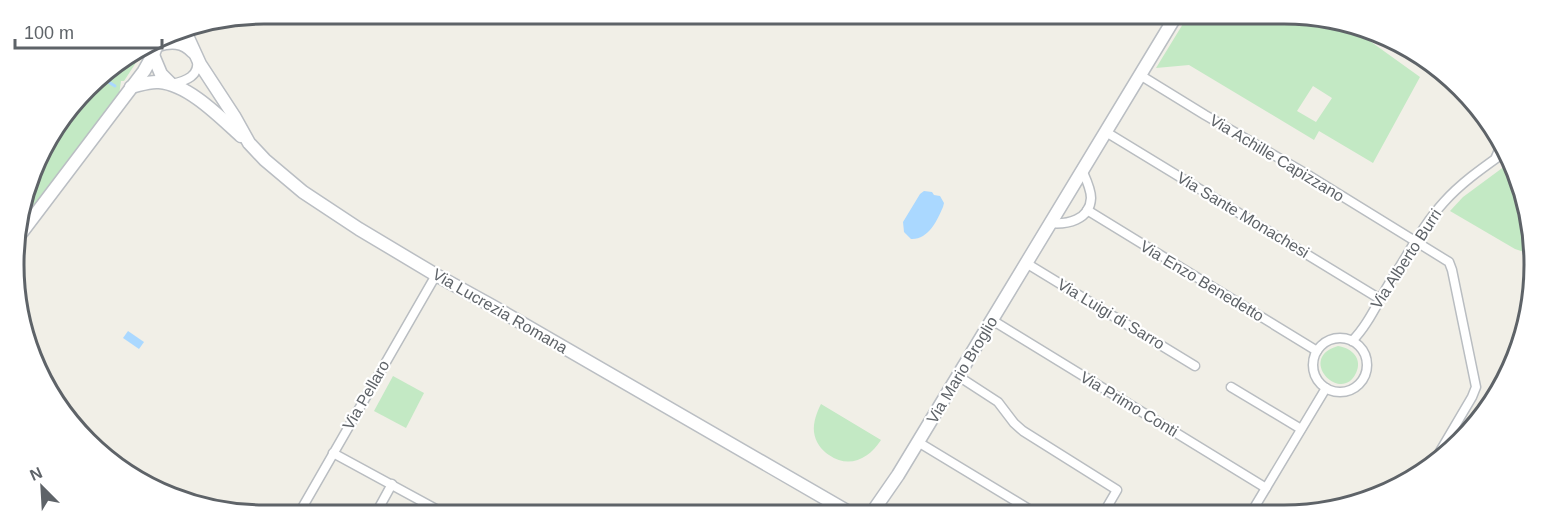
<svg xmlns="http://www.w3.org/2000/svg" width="1548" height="529" viewBox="0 0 1548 529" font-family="Arial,sans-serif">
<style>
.green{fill:#c3e9c4;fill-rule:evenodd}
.water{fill:#aad8ff}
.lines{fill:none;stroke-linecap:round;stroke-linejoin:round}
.stream{stroke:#aad8ff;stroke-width:3}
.street-casing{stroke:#b9bdc1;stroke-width:11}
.secondary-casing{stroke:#babec3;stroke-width:15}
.street{stroke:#fff;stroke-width:8}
.secondary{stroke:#fff;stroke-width:12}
.labels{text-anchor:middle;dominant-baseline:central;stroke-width:4.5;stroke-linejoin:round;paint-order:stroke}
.street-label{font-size:16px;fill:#5e6368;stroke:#fff}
.rim{fill:none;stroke:#5e6368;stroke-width:3}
</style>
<rect width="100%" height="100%" fill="#f1efe7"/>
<!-- green -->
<g class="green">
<path d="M1189,14H1283L1342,21L1420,77L1373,163L1319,131L1314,140L1189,65L1156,68ZM1313,86L1332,98L1316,122L1297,111Z"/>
<polygon points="143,48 139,58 124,81 121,81 119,95 16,232 40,153 99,76"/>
<polygon points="1509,163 1531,227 1524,252 1515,249 1450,211 1463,197"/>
<path d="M1338,346C1352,348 1363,359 1356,373C1341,405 1296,358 1338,346Z"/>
<polygon points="393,376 424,393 406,428 374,411"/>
<path d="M821,404L881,440C869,459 849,469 829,455C821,450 815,441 814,432C813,422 817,412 821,404Z"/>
</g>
<!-- water -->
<g class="water">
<path d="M924,191L932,192L934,195L940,196L944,203L943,207C937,221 928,240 911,239L904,232L903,222L920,194Z"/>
<polygon points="128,331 144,342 139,349 123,338"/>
</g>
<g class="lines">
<!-- stream -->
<polyline class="stream" points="99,76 115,86"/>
<defs>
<g id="street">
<polyline points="1140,75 1205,115 1303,172 1449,262 1452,270 1476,387 1472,397 1432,465"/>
<path d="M172,84C186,81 200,76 197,59"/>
<polyline points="1106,132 1380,299"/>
<polyline points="1496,157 1502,143"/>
<polyline points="1087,210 1317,351"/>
<path d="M1049,223C1067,225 1090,220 1091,198C1091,189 1086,179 1082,170"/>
<polyline points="1026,263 1195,366"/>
<polyline points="992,320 1266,488"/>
<circle cx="1340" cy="365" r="27"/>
<path d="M1352,341C1369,324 1379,299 1392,279C1409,253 1423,225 1444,202C1462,182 1484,167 1505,152"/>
<polyline points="958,376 998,402 1014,423 1023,431 1117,490 1103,514"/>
<polyline points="1231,387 1301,429"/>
<polyline points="918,442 1037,514"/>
<polyline points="333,453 447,515"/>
<polyline points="1251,513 1326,388"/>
<polyline points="298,515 436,275"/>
<polyline points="375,515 392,484"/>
</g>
<g id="secondary">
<polyline points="184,29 200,64 234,116 249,143 265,160 303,192 359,229 436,275 494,307 852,514"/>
<path d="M158,45C171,41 183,41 193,52"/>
<polyline points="153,55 161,74 171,84"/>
<polyline points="1416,55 1444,75"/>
<path d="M131,87C140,85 149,81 159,82C188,84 220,117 241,136"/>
<polyline points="16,240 144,71 153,55 159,38"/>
<polyline points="871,514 898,475 1177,14"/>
</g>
</defs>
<!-- street casing -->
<use href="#street" class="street-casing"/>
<!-- secondary casing -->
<use href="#secondary" class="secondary-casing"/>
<!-- street -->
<use href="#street" class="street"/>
<!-- secondary -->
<use href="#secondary" class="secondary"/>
</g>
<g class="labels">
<!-- street labels -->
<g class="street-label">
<text transform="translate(1277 158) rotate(31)">Via Achille Capizzano</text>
<text transform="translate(1243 215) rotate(31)">Via Sante Monachesi</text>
<text transform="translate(1406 259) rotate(-57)">Via Alberto Burri</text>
<text transform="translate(1202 281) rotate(31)">Via Enzo Benedetto</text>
<text transform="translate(500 311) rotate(30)">Via Lucrezia Romana</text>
<text transform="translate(1111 314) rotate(31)">Via Luigi di Sarro</text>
<text transform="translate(962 370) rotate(-59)">Via Mario Broglio</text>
<text transform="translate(366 395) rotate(-60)">Via Pellaro</text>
<text transform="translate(1129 404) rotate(31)">Via Primo Conti</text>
</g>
</g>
<!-- crop -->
<path d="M0 0H1548V529H0ZM264 24H1284A240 240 0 0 1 1524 264V265A240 240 0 0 1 1284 505H264A240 240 0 0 1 24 265V264A240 240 0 0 1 264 24Z" fill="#fff" fill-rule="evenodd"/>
<path class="rim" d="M264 24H1284A240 240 0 0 1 1524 264V265A240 240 0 0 1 1284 505H264A240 240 0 0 1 24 265V264A240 240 0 0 1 264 24Z"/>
<!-- north arrow -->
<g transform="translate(42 487) rotate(336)" stroke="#ffffff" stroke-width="4.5" paint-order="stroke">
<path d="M0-4.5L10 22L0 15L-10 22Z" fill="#5e6368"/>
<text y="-9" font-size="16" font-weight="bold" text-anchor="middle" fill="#5e6368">N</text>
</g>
<!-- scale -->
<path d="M15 39v9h147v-9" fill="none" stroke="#5e6368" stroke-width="3"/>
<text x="24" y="39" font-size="18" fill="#5e6368" stroke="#ffffff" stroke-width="4.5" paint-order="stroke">100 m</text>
</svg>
